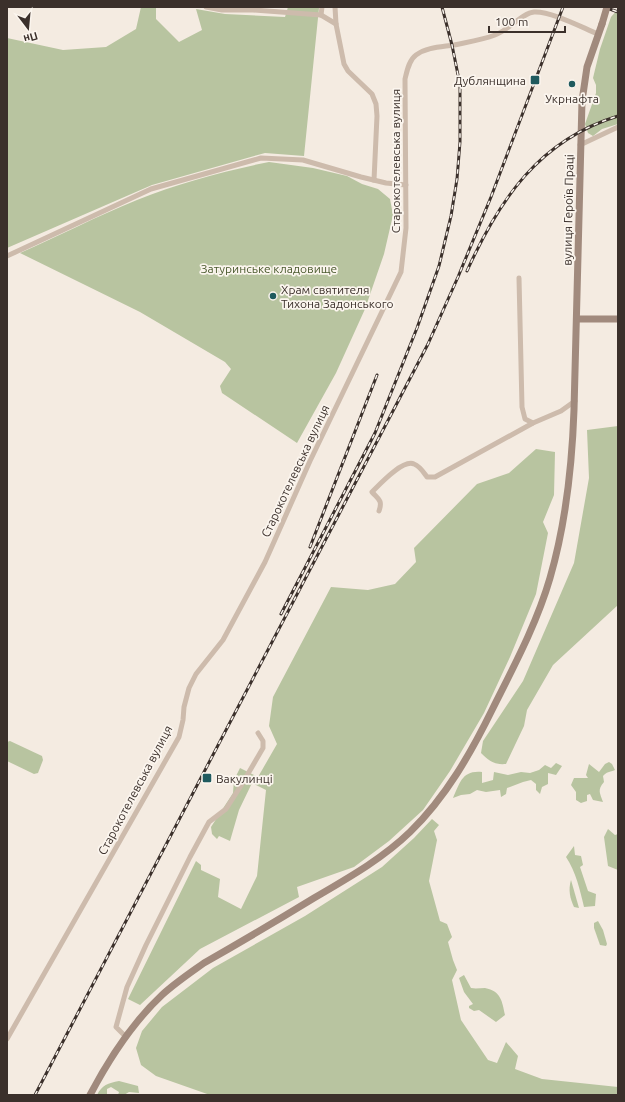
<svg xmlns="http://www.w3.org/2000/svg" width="625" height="1102" viewBox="0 0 625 1102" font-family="Ubuntu,sans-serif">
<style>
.green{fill:#b8c4a0}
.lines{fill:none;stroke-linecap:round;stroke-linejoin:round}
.street{stroke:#cdbbac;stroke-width:5}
.secondary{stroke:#a18a7d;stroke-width:7}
.rail-casing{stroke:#3b302b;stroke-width:3}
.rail{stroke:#fbf5ee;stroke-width:1.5;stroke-dasharray:4.5;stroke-linecap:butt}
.secondary-bridge{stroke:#a18a7d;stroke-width:7}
.poi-dot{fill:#1f5a5e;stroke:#fbf5ee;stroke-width:1.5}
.labels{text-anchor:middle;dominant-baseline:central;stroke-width:3.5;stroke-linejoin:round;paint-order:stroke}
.poi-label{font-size:12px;fill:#3b302b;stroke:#fbf5ee;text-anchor:start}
.street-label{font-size:12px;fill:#3b302b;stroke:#fbf5ee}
.park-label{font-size:12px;fill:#4a5a2e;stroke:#fbf5ee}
</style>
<rect width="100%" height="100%" fill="#f4ebe1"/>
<!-- green -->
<g class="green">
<polygon points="141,7 156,7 156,19 179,42 202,30 196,9 225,14 285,17 288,7 319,8 304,156 265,153 152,185 7,248 7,38 63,50 106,47 136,29"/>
<polygon points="618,9 618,124 602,129 593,136 588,133 585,124 596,93 596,85 593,78 600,49 611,17"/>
<path d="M269,162L313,168L347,176L362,184L378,189L390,199L393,215L384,254L365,309L336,373L297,443L222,393L220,386L231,369L225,362L140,312L20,253C59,236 97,216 137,200C179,183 224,171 269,162Z"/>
<path d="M618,426V605L553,665L527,710L524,726L506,764C494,765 489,761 481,753L483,741L523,681L574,563L589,478L587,430Z"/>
<polygon points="536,449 555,452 554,495 543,522 548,533 536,594 510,657 484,713 450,771 423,810 389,841 354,867 297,887 299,897 200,949 140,1005 128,999 196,861 201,865 201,870 220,879 218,897 241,909 257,876 266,790 252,783 239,810 230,841 219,836 217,839 212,834 211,827 233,793 234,780 240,768 258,777 277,744 269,726 273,697 331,587 368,590 395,584 416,562 414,548 477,484 509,473"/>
<polygon points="10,741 42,756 43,760 38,773 34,774 7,761 7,742"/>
<path d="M609,762L612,764L615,770C610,772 606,772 603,776L604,782C597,790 600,793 603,802L593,800L590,794L587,795V801L581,803L576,800V792L571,785L574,778H588L586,775L589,764L599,772L605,764Z"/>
<path d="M556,763L562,766L556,775L548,773V784L542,787L540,794L536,790V784L531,780L523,782L507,788L506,794L501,797L500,790L486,792L477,790L470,794L461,795L453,798C460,783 462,770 482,772V783L493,780L494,772L508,775L521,772L530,773L539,770L545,765L551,768Z"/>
<polygon points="432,819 439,825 434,831 437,840 429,881 440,921 447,924 452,937 448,942 453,960 457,970 452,980 461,1020 488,1060 497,1063 506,1042 518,1056 515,1069 542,1079 618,1087 618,1095 210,1095 156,1076 141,1065 136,1048 142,1031 162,1007 213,968 305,916 382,867 414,838"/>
<polygon points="608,829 615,835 618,834 618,870 608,866 604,837"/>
<path d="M574,846L575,855L581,856L583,865L580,867L588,891L596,894L595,906L584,907C580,890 576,872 566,857Z"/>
<path d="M571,880L579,908L574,907C570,898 568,890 571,880Z"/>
<polygon points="598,921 603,930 607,944 606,946 600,945 594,928 594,923"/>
<path d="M464,975L471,988C476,989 480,988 485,988C501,991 502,1001 505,1015L496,1022L479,1010L474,1011L469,1008V1006L473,1004L464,992L459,978Z"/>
<path d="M119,1081L138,1086L139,1093L129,1092L124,1095H118L119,1092L111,1087L107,1089V1095H97C102,1085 108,1083 119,1081Z"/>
</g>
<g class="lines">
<!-- street -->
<g class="street">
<polyline points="206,7 222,10 253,10 321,15 336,24"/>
<polyline points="335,7 336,24 344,64 348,71 372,94 376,104 377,116 374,180"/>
<polyline points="321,15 322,7"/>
<polyline points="580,145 618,127"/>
<polyline points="7,256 151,189 261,158 303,160 361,177 386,183 406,185"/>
<polyline points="519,278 522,407 525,419 533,423"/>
<path d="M379,511C383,500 378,499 372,492C380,484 403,459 414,464C420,466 424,473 427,477H435L533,423L561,411L575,401"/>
<polyline points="126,1037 116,1027 127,987 146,945 190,857 209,822 226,809 242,784 263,748 263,741 258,733"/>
<path d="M7,1039L179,737L183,720L184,707L189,688L196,674L223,640L265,562L310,461L401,272L406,228L405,79C407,71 409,60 416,55C427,47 441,47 454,45C468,42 482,40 495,35C509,30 522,13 534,12C551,11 581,27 598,34"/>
</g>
<!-- secondary -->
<g class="secondary">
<polyline points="577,319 618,319"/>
<path d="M90,1095C109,1059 132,1023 162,995C175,983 190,973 204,963C241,942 278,920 314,898C348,878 382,859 410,832C446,797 471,753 493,708C514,666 537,623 550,578C566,523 572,467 574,410L582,101L587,67L602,24"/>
</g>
<defs>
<g id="rail">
<polyline points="604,7 618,12"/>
<path d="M467,271C499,200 539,140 618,116"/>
<polyline points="310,547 377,375"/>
<polyline points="281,614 375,433 417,328 439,266 451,216 457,179 460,142 460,85 452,45 442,7"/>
<polyline points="35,1095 428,344 458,277 491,197 563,7"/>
</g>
</defs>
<!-- rail casing -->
<use href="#rail" class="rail-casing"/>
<!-- rail -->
<use href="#rail" class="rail"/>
<!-- secondary-bridge -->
<polyline class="secondary-bridge" points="602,24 607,7"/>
</g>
<!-- markers -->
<g class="poi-dot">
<rect x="530" y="75" width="10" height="10" rx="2"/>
<circle cx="572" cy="84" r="4"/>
<circle cx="273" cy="296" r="4"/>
<rect x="202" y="773" width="10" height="10" rx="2"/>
</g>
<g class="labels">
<!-- poi labels -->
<g class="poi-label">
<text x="526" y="80" text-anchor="end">Дублянщина</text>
<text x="572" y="98" text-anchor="middle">Укрнафта</text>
<text x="281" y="289">Храм святителя<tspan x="281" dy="14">Тихона Задонського</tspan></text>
<text x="216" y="778">Вакулинці</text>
</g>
<!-- street labels -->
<g class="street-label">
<text transform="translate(395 161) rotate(-90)">Старокотелевська вулиця</text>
<text transform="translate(568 210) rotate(-89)">вулиця Героїв Праці</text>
<text transform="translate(295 471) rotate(-65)">Старокотелевська вулиця</text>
<text transform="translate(135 790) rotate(-62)">Старокотелевська вулиця</text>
</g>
<!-- park labels -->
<g class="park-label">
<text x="269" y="268">Затуринське кладовище</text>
</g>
</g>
<!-- border -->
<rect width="625" height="1102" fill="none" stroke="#3b302b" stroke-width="16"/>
<!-- north arrow -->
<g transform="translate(28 28) rotate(164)" stroke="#fbf5ee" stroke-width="3" paint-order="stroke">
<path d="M0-3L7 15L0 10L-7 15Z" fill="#3b302b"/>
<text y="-6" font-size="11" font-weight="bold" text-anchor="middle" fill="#3b302b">Пн</text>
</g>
<!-- scale -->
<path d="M489 26v6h76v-6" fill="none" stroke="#3b302b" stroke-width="2"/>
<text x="495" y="26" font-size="12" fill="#3b302b" stroke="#fbf5ee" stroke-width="3" paint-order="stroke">100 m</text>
</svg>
